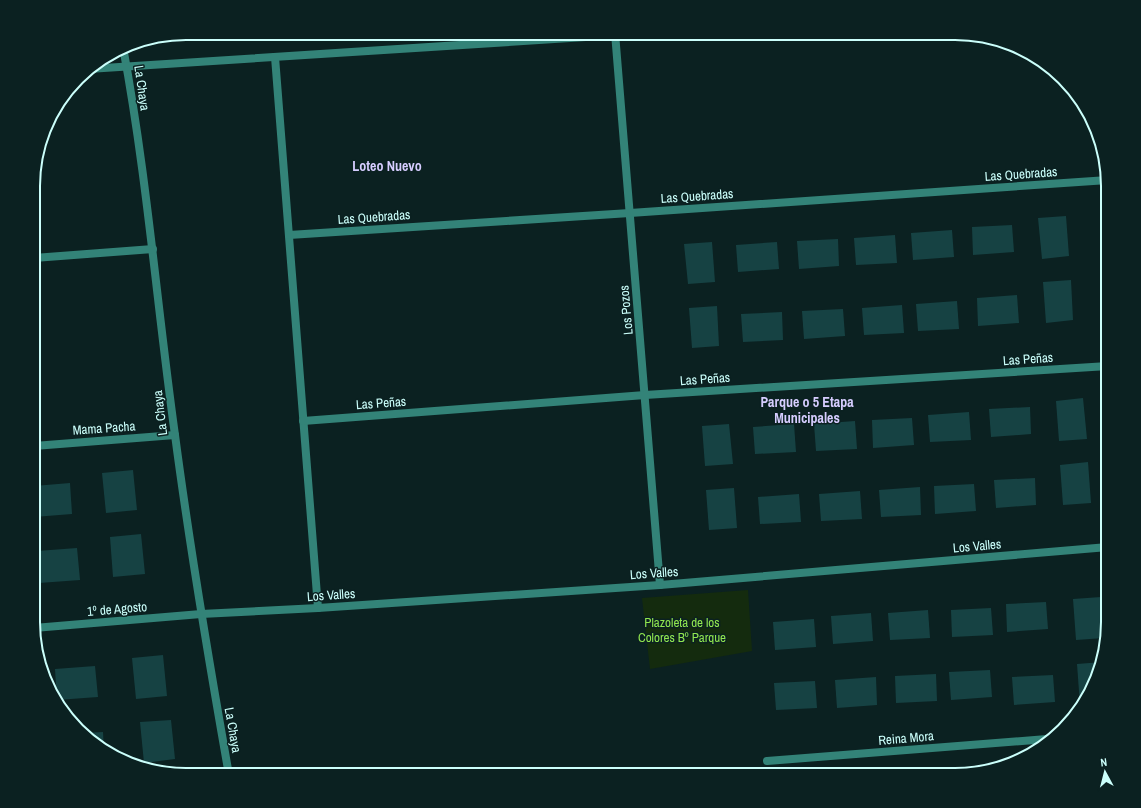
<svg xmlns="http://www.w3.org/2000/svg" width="1141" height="808" viewBox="0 0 1141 808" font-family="'Archivo Narrow',sans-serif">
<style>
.green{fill:#142b0e}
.building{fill:#164243}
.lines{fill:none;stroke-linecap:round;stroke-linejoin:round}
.minor{stroke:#338378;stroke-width:8}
.labels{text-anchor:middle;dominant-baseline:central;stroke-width:3;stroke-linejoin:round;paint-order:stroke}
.street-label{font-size:13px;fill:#cbfffb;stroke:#0b2121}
.park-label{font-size:13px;fill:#91e74f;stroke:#0b2121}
.neighbourhood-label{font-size:14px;font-weight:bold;fill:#d6cdff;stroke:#0b2121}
.rim{fill:none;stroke:#cbfffb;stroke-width:2}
</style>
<rect width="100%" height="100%" fill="#0b2121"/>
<!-- green -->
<polygon class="green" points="748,590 752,651 650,669 642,598"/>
<!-- building -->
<g class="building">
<polygon points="1066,216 1069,256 1042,259 1038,218"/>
<polygon points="1012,225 1014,252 973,255 972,227"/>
<polygon points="952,230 954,257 913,260 911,233"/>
<polygon points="895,235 897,263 856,265 854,238"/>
<polygon points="838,239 839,266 799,269 797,241"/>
<polygon points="712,242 715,282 688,284 684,244"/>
<polygon points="777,242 779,269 738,272 736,245"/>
<polygon points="1071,280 1073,320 1046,323 1043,282"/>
<polygon points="1017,295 1019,323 978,326 977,298"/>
<polygon points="957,301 959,329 918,331 916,304"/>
<polygon points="902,305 904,333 864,335 862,308"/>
<polygon points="717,306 719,346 692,348 689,308"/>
<polygon points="843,309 845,336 804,339 802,311"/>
<polygon points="782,312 783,340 743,342 741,314"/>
<polygon points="1083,398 1087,439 1059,441 1056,401"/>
<polygon points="1030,407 1031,434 991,437 989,409"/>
<polygon points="969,412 971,440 930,442 928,415"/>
<polygon points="912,418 914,445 873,448 872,420"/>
<polygon points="855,421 857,449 816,451 814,424"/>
<polygon points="729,424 733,464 705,466 702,426"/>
<polygon points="794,424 796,452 755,454 753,427"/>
<polygon points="1088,462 1091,503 1063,505 1060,465"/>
<polygon points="133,470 137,510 106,513 102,473"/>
<polygon points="1035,478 1036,505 996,508 994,480"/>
<polygon points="70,483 72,514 34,517 34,486"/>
<polygon points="974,484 976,511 935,514 934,486"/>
<polygon points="920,487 921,515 881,517 879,490"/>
<polygon points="734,488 737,528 709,530 706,490"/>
<polygon points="860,491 862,519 821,521 819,494"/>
<polygon points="799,494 801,522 760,524 758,497"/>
<polygon points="141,534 145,574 113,577 110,537"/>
<polygon points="77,548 80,580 39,583 37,551"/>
<polygon points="1101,597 1104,638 1076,640 1073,599"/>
<polygon points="1046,602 1048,629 1007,632 1006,604"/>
<polygon points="991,608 993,635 952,637 951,610"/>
<polygon points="928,610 930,638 890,640 888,613"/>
<polygon points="871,613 873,641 833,644 831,616"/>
<polygon points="814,619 816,647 775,650 773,622"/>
<polygon points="163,655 167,696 136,699 132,658"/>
<polygon points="1102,662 1100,672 1082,705 1080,705 1077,664"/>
<polygon points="95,666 98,697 57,700 55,669"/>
<polygon points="990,670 992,697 951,700 949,672"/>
<polygon points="936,674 937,701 896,703 895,676"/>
<polygon points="1053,675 1055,702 1014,705 1012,677"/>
<polygon points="876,677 877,705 837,708 835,680"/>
<polygon points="815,681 817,708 776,710 774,683"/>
<polygon points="171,720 175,759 144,763 140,722"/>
<polygon points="103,732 104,750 93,744 84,733"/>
</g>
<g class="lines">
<!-- minor -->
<g class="minor">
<polyline points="615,33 660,585"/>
<path d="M123,47C147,176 157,306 175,435C190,549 209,662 229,775"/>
<polyline points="275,57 318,608"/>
<polyline points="88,69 648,33"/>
<polyline points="289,235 630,213 1108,180"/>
<polyline points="34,258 153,249"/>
<polyline points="303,421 645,395 1108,366"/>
<polyline points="34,446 175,435"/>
<polyline points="34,628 201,614 318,608 660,585 1108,547"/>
<polyline points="767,761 1047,739"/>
</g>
</g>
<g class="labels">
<!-- street labels -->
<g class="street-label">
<text transform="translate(142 88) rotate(82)">La Chaya</text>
<text transform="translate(1021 174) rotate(-4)">Las Quebradas</text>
<text transform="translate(697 196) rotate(-4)">Las Quebradas</text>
<text transform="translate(374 217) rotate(-4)">Las Quebradas</text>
<text transform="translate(626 310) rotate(-95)">Los Pozos</text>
<text transform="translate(1028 359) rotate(-4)">Las Peñas</text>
<text transform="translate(705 379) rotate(-4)">Las Peñas</text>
<text transform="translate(381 403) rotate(-4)">Las Peñas</text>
<text transform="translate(160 413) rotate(-97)">La Chaya</text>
<text transform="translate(104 428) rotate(-4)">Mama Pacha</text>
<text transform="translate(977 546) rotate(-5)">Los Valles</text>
<text transform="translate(654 573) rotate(-4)">Los Valles</text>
<text transform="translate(331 595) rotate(-4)">Los Valles</text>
<text transform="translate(117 609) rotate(-5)">1º de Agosto</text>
<text transform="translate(233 730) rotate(80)">La Chaya</text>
<text transform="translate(906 738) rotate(-5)">Reina Mora</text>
</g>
<!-- park labels -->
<g class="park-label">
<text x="682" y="622">Plazoleta de los<tspan x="682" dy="15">Colores Bº Parque</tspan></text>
</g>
<!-- neighbourhood labels -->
<g class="neighbourhood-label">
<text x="387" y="166">Loteo Nuevo</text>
<text x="807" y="402">Parque o 5 Etapa<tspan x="807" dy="16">Municipales</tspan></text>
</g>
</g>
<!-- crop -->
<path d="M0 0H1141V808H0ZM186 40H955A146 146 0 0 1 1101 186V622A146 146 0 0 1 955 768H186A146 146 0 0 1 40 622V186A146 146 0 0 1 186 40Z" fill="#0b2121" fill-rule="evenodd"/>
<path class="rim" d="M186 40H955A146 146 0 0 1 1101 186V622A146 146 0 0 1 955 768H186A146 146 0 0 1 40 622V186A146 146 0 0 1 186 40Z"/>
<!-- north arrow -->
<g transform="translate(1105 772) rotate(353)" stroke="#0b2121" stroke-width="3" paint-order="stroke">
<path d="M0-3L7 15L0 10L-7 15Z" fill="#cbfffb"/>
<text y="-6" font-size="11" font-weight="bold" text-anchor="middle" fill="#cbfffb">N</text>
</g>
</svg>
